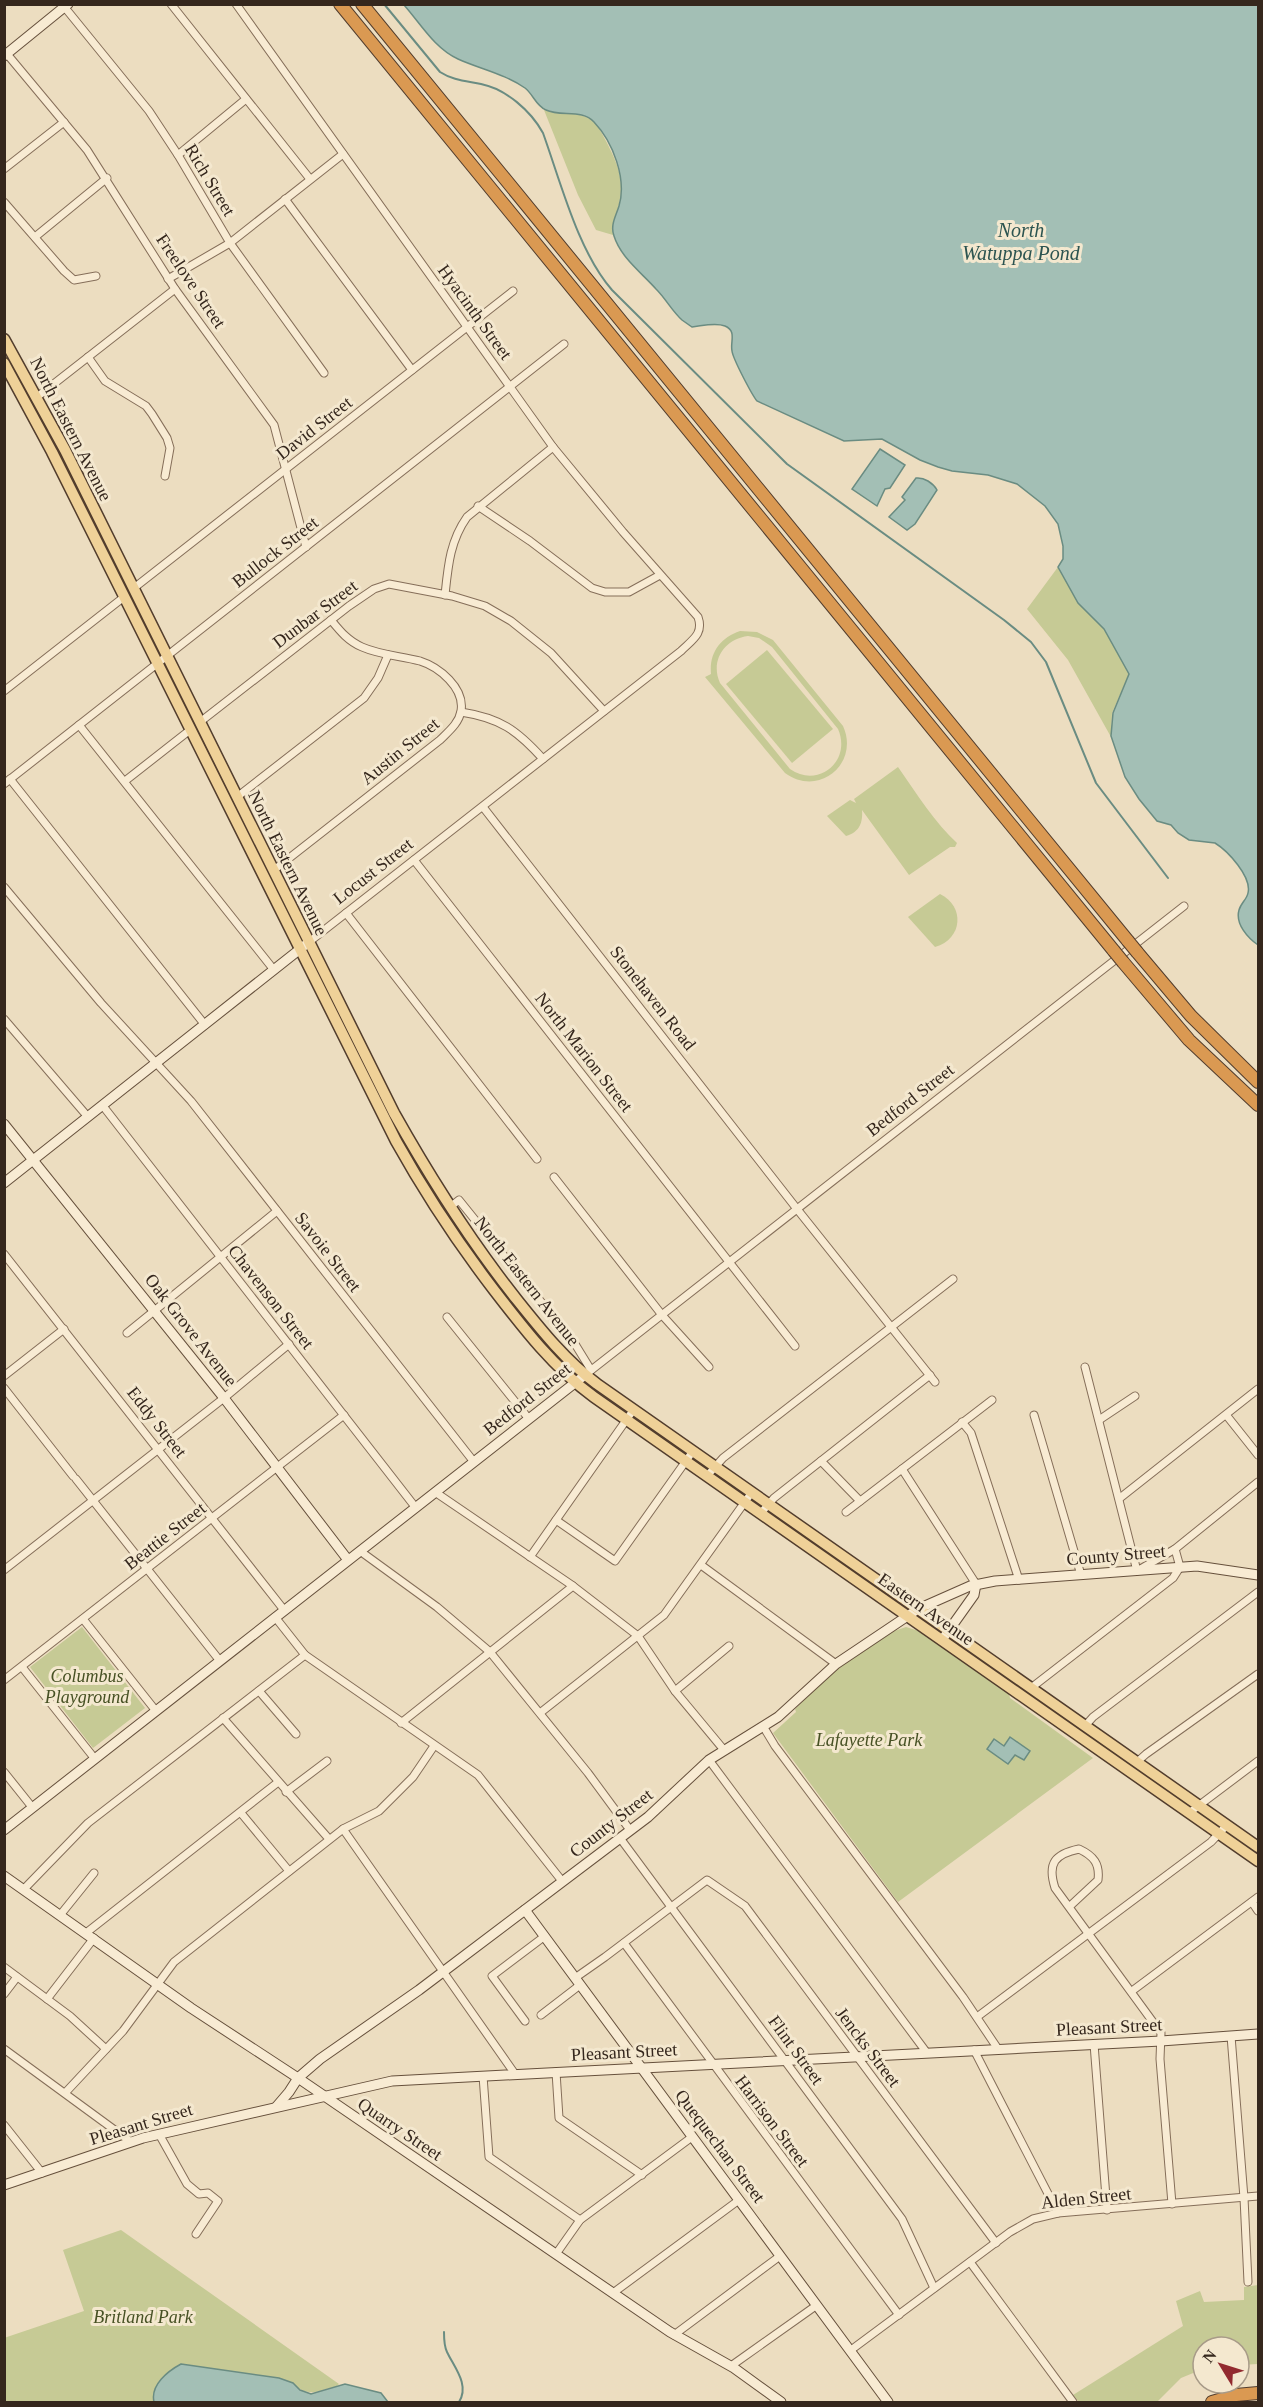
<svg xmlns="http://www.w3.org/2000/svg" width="1263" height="2407" viewBox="0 0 1263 2407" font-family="'Times New Roman',serif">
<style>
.green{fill:#c6ca95;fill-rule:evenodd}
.water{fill:#a3bfb5;stroke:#6a8c82;stroke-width:1.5}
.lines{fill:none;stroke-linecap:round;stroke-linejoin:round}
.stream{stroke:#6a8c82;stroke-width:2}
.street-casing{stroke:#856e59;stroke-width:9}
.secondary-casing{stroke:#66503c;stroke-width:11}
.primary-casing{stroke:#523d2d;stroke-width:13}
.highway-casing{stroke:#523d2d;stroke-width:14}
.street{stroke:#f8ebd3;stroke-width:7}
.secondary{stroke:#f8ebd3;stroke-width:9}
.primary{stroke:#efd198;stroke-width:10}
.highway{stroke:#da9952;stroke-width:12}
.highway-bridge-casing{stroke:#523d2d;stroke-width:14;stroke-linecap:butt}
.highway-bridge{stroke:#da9952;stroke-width:12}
.labels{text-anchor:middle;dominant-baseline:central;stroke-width:6;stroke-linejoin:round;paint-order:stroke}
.street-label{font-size:18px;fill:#35271d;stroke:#f4e8cf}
.park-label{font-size:18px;font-style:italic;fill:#475124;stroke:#f4e8cf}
.water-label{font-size:20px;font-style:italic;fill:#2c5450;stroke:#f4e8cf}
</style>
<rect width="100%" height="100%" fill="#ecddc0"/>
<!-- green -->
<g class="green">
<path d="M544,110C559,114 576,111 590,119C598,123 602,134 606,141C617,163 625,179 619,204C616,218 613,220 613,235L596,230L578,195Z"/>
<polygon points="1058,567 1081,606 1104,629 1129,674 1112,713 1111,737 1068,660 1027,609"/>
<path d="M740,631L757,632L773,640L843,726C860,763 819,798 785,773L705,677L711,674C709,653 720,638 740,631ZM748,636L759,638L772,647L838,729C852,761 818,789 790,769L720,683C710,661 724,639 748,636Z"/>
<polygon points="767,650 833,729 792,763 726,684"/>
<path d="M898,767C917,794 935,823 957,843L955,847H950L909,875L862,810C863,822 860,832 846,836L827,816L850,800L856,803L854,799Z"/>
<path d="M940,894C965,906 963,939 935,947L908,917Z"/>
<polygon points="82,1627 145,1708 93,1748 30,1667"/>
<polygon points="906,1627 919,1631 1009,1694 1010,1698 1093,1758 898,1902 773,1733 796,1712 795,1709 834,1671 894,1631"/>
<path d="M121,2230L339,2384C335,2389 332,2387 326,2389C303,2398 299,2386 279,2378L181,2364L165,2375L154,2402H5L4,2338L84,2311L63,2250Z"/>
<polygon points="1258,2285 1258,2364 1239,2365 1239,2347 1203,2347 1203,2369 1181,2378 1157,2402 1079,2402 1073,2395 1183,2326 1176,2301 1200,2291 1204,2302 1244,2300 1244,2287"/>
</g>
<!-- water -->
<g class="water">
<path d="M404,5H1258V945C1248,938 1235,924 1239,910C1241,903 1247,899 1248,893C1252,877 1228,851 1215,843L1189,840L1178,833L1171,825L1157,821L1139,799L1125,777L1111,736L1113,713L1129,674L1104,629L1078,603L1058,567L1063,559V546L1058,524L1045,506L1017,484L988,475L952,471L938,467L920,460L882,439L844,441L757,401C752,395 733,359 732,351C730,342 737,331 725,326C715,322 702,326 692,327L682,320C672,311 666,299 656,289C642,273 621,258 614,236C610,225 616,216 619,206C627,179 613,142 594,122C582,109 561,117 546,110C536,106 533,94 525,88C505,74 480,69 458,59C435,49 420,23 404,5Z"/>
<polygon points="880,449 905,465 890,488 885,489 877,506 852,489"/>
<path d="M916,478C924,477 933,483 937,490L915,524L907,530L889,517L905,500L902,497Z"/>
<polygon points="1010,1737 1030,1751 1024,1760 1015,1755 1008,1764 987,1749 994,1739 1004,1746"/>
<path d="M181,2364L279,2378L293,2383L300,2390L311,2394L345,2384L381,2393L388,2402H154C150,2385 168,2371 181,2364Z"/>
</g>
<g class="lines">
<!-- stream -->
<g class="stream">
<path d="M384,4L440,72C452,80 467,81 481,84C506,89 531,111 543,133C561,183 578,251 612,290L787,464L1004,620L1031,642L1046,662L1096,783L1168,878"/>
<path d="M444,2332C444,2339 444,2346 447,2352C454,2367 470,2385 459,2402"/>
</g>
<defs>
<g id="street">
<polyline points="62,4 149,111 178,155 230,243 324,373"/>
<polyline points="171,4 310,179"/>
<path d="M236,4L553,447L623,532L698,617C704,634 692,640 681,651L309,942"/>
<polyline points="7,54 87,150 175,289 274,425 306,547"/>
<polyline points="178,155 246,99"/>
<polyline points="4,169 64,122"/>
<polyline points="285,199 412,370"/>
<polyline points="4,202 64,271 74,280 96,276"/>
<polyline points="35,237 107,178"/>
<polyline points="168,279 230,243 343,154"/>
<polyline points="88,357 105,381 146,406 152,414 167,438 170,448 165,476"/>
<polyline points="37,397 175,289"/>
<polyline points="478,506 530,541 592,588 605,592 629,592 660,575"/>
<polyline points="134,588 513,291"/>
<path d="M445,595C448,566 450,541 467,517L553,447"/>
<polyline points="4,691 124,597"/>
<path d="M461,712C500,718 517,730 543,759"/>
<polyline points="200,722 349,606 374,589 389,584 452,596 485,606 511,621 551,653 604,711"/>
<polyline points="79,725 274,970"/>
<polyline points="10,779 205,1025"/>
<polyline points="125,781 190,730"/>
<polyline points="4,784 564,344"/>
<polyline points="237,797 364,698 378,678 388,655"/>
<polyline points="483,807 797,1209 935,1382"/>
<polyline points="414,860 795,1346"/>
<path d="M274,870L440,740C449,731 459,723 461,711C465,688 439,667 420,661C401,656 380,655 362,647C348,641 340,631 331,620"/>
<polyline points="4,887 101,1003 191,1101 474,1462"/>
<polyline points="346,913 537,1159"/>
<polyline points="4,1019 88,1117"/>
<polyline points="103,1106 416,1508"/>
<polyline points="554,1177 662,1315 709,1367"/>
<polyline points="450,1207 459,1200 575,1344 591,1370"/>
<polyline points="4,1254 284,1610"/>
<polyline points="447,1317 529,1419"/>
<polyline points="127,1333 277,1211"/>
<polyline points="1085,1367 1137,1571 1175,1549 1258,1482"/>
<polyline points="585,1375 1184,906"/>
<polyline points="4,1376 64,1329"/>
<polyline points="4,1388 73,1476"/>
<polyline points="1034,1415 1081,1575"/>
<polyline points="1227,1416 1258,1455"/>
<polyline points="1099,1420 1135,1396"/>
<polyline points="962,1422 971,1433 1019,1580"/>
<polyline points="821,1461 860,1501"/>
<polyline points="902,1469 976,1584"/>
<polyline points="707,1476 723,1458 953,1279"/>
<polyline points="76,1479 220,1661"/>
<polyline points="435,1492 573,1586 638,1636 675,1691 724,1750"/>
<polyline points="1120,1498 1258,1389"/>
<polyline points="846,1512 992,1400"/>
<polyline points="761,1513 774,1498 930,1375"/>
<polyline points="556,1520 615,1561 693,1451"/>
<polyline points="360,1551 437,1607 490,1652 588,1773 630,1830"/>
<polyline points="530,1557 634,1409"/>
<polyline points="701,1565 836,1664"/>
<polyline points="4,1570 224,1398 289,1344"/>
<polyline points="275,1617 305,1655 478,1775 562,1881"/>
<polyline points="83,1619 156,1711"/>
<polyline points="22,1667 95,1759"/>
<polyline points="4,1680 344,1415"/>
<polyline points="1031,1688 1173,1578 1180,1567 1175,1549"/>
<polyline points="259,1691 296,1734"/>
<polyline points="675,1691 729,1646"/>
<polyline points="540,1713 664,1615 752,1492"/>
<polyline points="223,1718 329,1839"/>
<polyline points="401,1723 573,1586"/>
<polyline points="763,1726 775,1746 963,1997 998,2049"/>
<polyline points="1085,1726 1093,1717 1258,1592"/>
<polyline points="709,1760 927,2053"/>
<polyline points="1137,1762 1146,1754 1258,1674"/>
<polyline points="4,1772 32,1807"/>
<polyline points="286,1792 327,1761"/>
<polyline points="241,1813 289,1871"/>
<polyline points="1189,1813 1258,1761"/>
<polyline points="343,1829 515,2074"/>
<polyline points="620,1838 902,2219 934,2288"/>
<polyline points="24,1889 88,1823 305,1655"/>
<polyline points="1252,1902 1258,1911"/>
<path d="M1069,1907L1098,1880C1100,1864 1094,1856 1079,1849C1055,1854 1047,1863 1055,1888L1161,2033L1160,2059L1172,2204"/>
<polyline points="61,1914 94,1873"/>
<polyline points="86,1933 277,1783"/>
<polyline points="624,1943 899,2315"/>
<polyline points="4,1967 70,2016 106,2049"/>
<polyline points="575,1978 605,1957 707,1880 745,1906 996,2243"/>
<polyline points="1132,1991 1258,1897"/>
<polyline points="4,1994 17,1977"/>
<polyline points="47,1999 94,1938"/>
<polyline points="541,2015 580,1985"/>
<polyline points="977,2017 1211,1842 1227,1825"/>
<polyline points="525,2021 492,1976 545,1936"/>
<polyline points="1231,2036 1244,2198 1248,2282"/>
<polyline points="1094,2044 1107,2210"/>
<polyline points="4,2049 131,2142"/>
<polyline points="974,2050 1058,2213"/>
<polyline points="556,2072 559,2118 642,2175"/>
<polyline points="483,2076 489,2157 580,2220"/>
<polyline points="65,2093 123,2031 174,1962 343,1829 379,1811 413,1777 434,1746"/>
<polyline points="4,2125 42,2173"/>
<polyline points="159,2134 187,2184 199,2194 208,2193 218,2201 196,2234"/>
<polyline points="556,2254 580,2220 692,2137"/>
<polyline points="970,2262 1073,2402"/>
<polyline points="613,2293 739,2200"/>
<polyline points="674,2335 780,2256"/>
<polyline points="851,2350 1010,2232 1033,2219 1058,2213 1258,2196"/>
<polyline points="731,2366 817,2305"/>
</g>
<g id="secondary">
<polyline points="4,56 68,4"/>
<polyline points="4,1124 224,1398 348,1560"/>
<polyline points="4,1183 309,942"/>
<polyline points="942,1640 974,1595 976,1584"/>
<polyline points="4,1830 585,1375"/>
<polyline points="4,1876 191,2008 298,2078 670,2332 734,2368 781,2402"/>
<polyline points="525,1910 888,2402"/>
<polyline points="277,2106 289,2092 298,2078 320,2059 419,1990 648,1817 709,1760 778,1717 836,1664 918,1609 970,1586 995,1581 1197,1566 1258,1575"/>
<polyline points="4,2185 143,2138 392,2081 1161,2041 1258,2034"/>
</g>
<g id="primary">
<path d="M4,339L65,450L394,1113C431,1179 471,1242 518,1301C542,1331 566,1361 597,1384L1258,1847"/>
<path d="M4,363L52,452L396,1141C425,1193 458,1243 494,1290C524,1329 554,1368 594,1397L1258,1861"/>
</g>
<g id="highway">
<polyline points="340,4 1114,951"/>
<polyline points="362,4 1128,941"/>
<polyline points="1137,952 1191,1016 1258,1082"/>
<polyline points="1123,962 1189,1040 1258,1105"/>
<polyline points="1212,2402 1236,2395 1258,2393"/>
</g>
</defs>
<!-- street casing -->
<use href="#street" class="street-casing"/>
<!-- secondary casing -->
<use href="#secondary" class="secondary-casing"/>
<!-- primary casing -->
<use href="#primary" class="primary-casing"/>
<!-- highway casing -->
<use href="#highway" class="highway-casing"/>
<!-- street -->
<use href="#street" class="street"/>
<!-- secondary -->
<use href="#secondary" class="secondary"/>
<!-- primary -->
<use href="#primary" class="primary"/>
<!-- highway -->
<use href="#highway" class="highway"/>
<defs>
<g id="highway-bridge">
<polyline points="1128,941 1137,952"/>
<polyline points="1114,951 1123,962"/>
</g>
</defs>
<!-- highway-bridge casing -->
<use href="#highway-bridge" class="highway-bridge-casing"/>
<!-- highway-bridge -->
<use href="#highway-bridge" class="highway-bridge"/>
</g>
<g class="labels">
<!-- street labels -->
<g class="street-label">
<text transform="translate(210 180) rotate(59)">Rich Street</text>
<text transform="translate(191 281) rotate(56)">Freelove Street</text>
<text transform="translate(475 312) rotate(54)">Hyacinth Street</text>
<text transform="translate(314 428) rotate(-38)">David Street</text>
<text transform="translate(71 429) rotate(63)">North Eastern Avenue</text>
<text transform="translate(275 552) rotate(-38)">Bullock Street</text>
<text transform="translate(315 614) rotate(-37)">Dunbar Street</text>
<text transform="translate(400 751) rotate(-39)">Austin Street</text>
<text transform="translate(288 863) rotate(64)">North Eastern Avenue</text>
<text transform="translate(373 871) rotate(-38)">Locust Street</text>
<text transform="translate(653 998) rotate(52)">Stonehaven Road</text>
<text transform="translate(584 1052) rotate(52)">North Marion Street</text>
<text transform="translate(910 1100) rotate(-38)">Bedford Street</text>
<text transform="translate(328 1252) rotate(52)">Savoie Street</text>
<text transform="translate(527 1281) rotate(52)">North Eastern Avenue</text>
<text transform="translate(271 1297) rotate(52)">Chavenson Street</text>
<text transform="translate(191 1330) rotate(52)">Oak Grove Avenue</text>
<text transform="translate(527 1399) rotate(-38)">Bedford Street</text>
<text transform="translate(157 1422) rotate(52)">Eddy Street</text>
<text transform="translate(165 1536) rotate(-38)">Beattie Street</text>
<text transform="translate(1116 1555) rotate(-5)">County Street</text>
<text transform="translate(926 1609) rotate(35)">Eastern Avenue</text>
<text transform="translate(611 1823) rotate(-38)">County Street</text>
<text transform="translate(1109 2027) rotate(-3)">Pleasant Street</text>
<text transform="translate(868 2047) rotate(53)">Jencks Street</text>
<text transform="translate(796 2050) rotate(54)">Flint Street</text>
<text transform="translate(624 2052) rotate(-3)">Pleasant Street</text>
<text transform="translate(772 2121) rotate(53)">Harrison Street</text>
<text transform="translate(141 2124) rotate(-17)">Pleasant Street</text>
<text transform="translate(400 2129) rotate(34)">Quarry Street</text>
<text transform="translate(720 2146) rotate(53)">Quequechan Street</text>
<text transform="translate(1086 2198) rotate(-6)">Alden Street</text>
</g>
<!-- park labels -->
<g class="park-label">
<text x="87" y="1676">Columbus<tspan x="87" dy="21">Playground</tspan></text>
<text x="869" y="1740">Lafayette Park</text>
<text x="143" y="2317">Britland Park</text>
</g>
<!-- water labels -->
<g class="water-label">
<text x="1021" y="230">North<tspan x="1021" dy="23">Watuppa Pond</tspan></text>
</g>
</g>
<!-- border -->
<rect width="1263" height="2407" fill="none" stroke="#35271d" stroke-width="12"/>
<!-- north arrow -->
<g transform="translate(1221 2365) rotate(308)"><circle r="28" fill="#f4e8cf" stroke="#a89b88" stroke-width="1.5"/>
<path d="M0-4.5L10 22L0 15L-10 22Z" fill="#922a2f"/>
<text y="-9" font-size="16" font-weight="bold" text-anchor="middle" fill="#35271d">N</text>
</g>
</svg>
